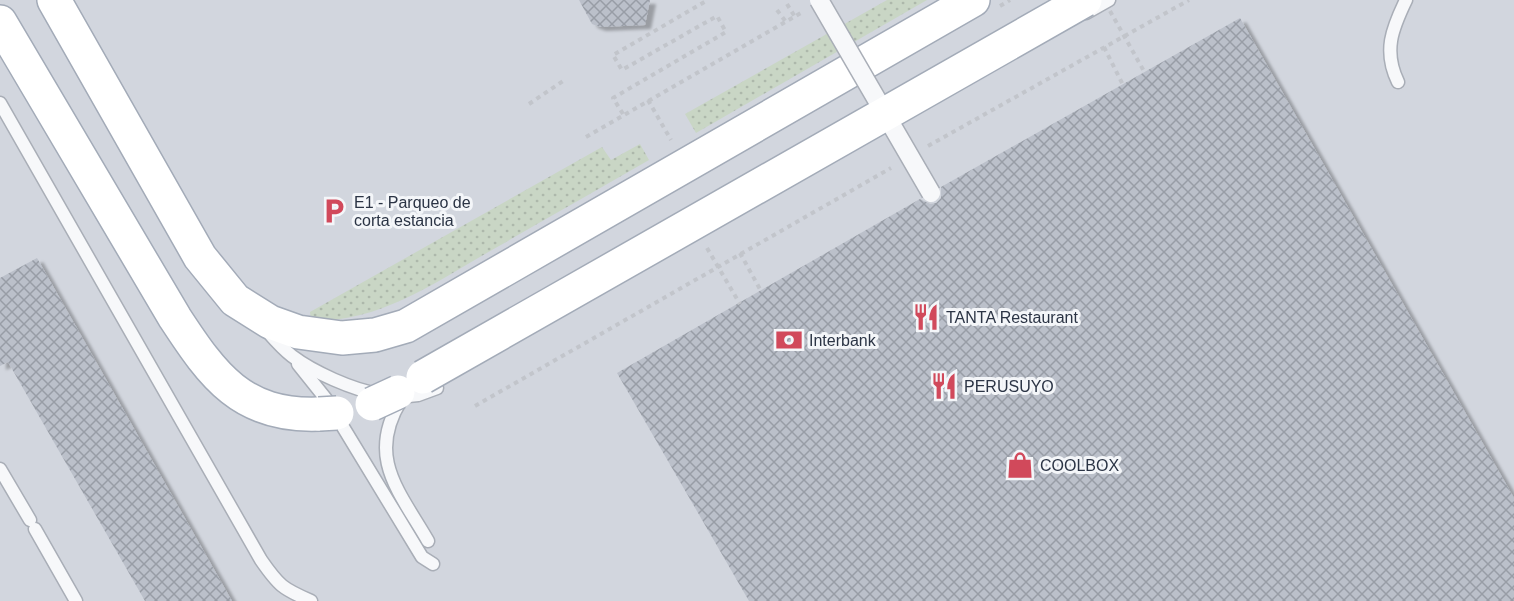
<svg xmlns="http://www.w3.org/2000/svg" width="1514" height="601" viewBox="0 0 1514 601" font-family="Arial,sans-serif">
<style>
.built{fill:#d2d6de}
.grass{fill:url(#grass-dots)}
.building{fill:url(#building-cross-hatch);filter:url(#shadow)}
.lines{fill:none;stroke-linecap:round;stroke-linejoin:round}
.service-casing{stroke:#a9aeb7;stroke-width:15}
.primary-casing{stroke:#a3abb8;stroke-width:36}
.path{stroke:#c2c5cb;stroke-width:4;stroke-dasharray:4.5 4.5;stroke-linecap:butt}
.service{stroke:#f7f8fa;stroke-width:12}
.primary{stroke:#fff;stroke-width:33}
.pedestrian-bridge-casing{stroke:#a9aeb7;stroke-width:21;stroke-linecap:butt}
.primary-bridge-casing{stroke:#a3abb8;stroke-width:36;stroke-linecap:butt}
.path-bridge{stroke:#c2c5cb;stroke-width:4;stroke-dasharray:4.5 4.5;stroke-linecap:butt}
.pedestrian-bridge{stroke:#f7f8fa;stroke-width:18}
.primary-bridge{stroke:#fff;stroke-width:33}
.labels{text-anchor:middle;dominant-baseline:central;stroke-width:6;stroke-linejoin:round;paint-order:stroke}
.poi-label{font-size:16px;fill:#2b3445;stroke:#f4f6f9;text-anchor:start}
</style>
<defs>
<pattern id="grass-dots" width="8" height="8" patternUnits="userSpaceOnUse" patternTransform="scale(1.5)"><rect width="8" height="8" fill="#c9d6c5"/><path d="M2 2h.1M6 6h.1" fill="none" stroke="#adb8ab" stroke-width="1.8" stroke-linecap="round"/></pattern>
<pattern id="building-cross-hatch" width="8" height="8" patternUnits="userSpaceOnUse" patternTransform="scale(1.5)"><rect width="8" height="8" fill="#bbc0ca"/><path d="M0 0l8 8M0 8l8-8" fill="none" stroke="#989da6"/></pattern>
<filter id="shadow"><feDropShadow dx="6" dy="4" stdDeviation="1.5" flood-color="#0004"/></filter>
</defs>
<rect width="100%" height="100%" fill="#e4e7ec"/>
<!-- built -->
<rect class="built" x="0" y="0" width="1514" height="601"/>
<!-- grass -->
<g class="grass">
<polygon points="887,0 927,0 696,133 685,114"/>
<path d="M640,144L649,160C599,189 549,217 499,246C438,280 383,322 311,321L310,312L602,147L611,160Z"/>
</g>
<!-- building -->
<g class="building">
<polygon points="579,0 650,0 645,25 600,27 592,24"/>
<polygon points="1240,18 1514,498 1514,601 749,601 617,373 920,199 930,204 936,203 941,198 941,187"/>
<polygon points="37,258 232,601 145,601 8,362 0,366 0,278"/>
</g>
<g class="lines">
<defs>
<g id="service">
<polyline points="1086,13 1109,0"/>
<path d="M1398,82C1383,51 1392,29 1406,0"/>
<path d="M0,103L261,560C279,586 283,589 311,601"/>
<path d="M268,332C275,340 283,349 292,356C313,372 353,390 379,394"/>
<polyline points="298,364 326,399 422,557 433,564"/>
<polyline points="399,397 418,395 437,388"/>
<path d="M401,400C366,457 399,491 428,541"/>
<polyline points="0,469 30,520"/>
<polyline points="35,529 76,601"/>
</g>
<g id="primary">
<polyline points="54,0 200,257 235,300 270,322 298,332 342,338 375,335 406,326 973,0"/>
<path d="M0,22L175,318C213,376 242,417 319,414"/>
</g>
</defs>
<!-- service casing -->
<use href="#service" class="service-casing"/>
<!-- primary casing -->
<use href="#primary" class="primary-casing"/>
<!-- path -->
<g class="path">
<polyline points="787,4 795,17"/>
<polyline points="1000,6 1010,0"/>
<polyline points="777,10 786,22"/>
<polyline points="1104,47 1123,85"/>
<polyline points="648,100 671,140"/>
<polyline points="529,104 563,81"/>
<polyline points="623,114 613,98 726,32 717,16 622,70 613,55 708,0"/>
<polyline points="586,137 801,13"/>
<polyline points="928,146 1189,0"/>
<polyline points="740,253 761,291"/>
<polyline points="475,406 891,168"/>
</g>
<!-- service -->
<use href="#service" class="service"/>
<!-- primary -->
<use href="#primary" class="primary"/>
<defs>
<polyline id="pedestrian-bridge" points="819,0 931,193"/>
<g id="primary-bridge">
<polyline points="423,377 1085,0"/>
<polyline points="372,404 398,392"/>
<polyline points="319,414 337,413"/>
</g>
</defs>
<!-- pedestrian-bridge casing -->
<use href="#pedestrian-bridge" class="pedestrian-bridge-casing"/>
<!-- primary-bridge casing -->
<use href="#primary-bridge" class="primary-bridge-casing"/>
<!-- path-bridge -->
<g class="path-bridge">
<polyline points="1110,11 1145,73"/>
<polyline points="707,248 740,304"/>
</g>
<!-- pedestrian-bridge -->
<use href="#pedestrian-bridge" class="pedestrian-bridge"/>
<!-- primary-bridge -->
<use href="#primary-bridge" class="primary-bridge"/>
</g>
<!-- icons -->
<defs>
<symbol id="parking-bare" viewBox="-9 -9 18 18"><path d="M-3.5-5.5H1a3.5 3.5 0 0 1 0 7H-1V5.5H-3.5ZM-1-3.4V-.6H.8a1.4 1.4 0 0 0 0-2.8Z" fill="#d1495b" stroke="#f4f6f9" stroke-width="2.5" paint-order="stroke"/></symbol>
<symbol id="restaurant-bare" viewBox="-9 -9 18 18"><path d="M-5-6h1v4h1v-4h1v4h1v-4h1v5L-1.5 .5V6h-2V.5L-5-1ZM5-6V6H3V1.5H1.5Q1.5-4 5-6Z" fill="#d1495b" stroke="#f4f6f9" stroke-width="2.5" paint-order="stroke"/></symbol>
<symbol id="bank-bare" viewBox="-9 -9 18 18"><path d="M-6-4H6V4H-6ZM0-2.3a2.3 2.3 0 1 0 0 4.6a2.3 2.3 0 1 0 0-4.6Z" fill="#d1495b" stroke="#f4f6f9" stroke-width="2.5" paint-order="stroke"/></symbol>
<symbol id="shop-bare" viewBox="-9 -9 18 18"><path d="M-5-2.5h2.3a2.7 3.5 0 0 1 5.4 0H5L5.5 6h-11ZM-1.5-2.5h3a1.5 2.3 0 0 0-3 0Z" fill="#d1495b" stroke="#f4f6f9" stroke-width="2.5" paint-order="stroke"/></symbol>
</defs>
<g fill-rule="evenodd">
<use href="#parking-bare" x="315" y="192" width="38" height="38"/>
<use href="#restaurant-bare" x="907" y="298" width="38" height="38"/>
<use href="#bank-bare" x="770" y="321" width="38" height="38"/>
<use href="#restaurant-bare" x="925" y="367" width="38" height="38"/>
<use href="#shop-bare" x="1001" y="446" width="38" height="38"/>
</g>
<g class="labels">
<!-- poi labels -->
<g class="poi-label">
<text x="354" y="202">E1 - Parqueo de<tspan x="354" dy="18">corta estancia</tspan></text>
<text x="946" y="317">TANTA Restaurant</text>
<text x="809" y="340">Interbank</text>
<text x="964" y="386">PERUSUYO</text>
<text x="1040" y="465">COOLBOX</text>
</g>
</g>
</svg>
